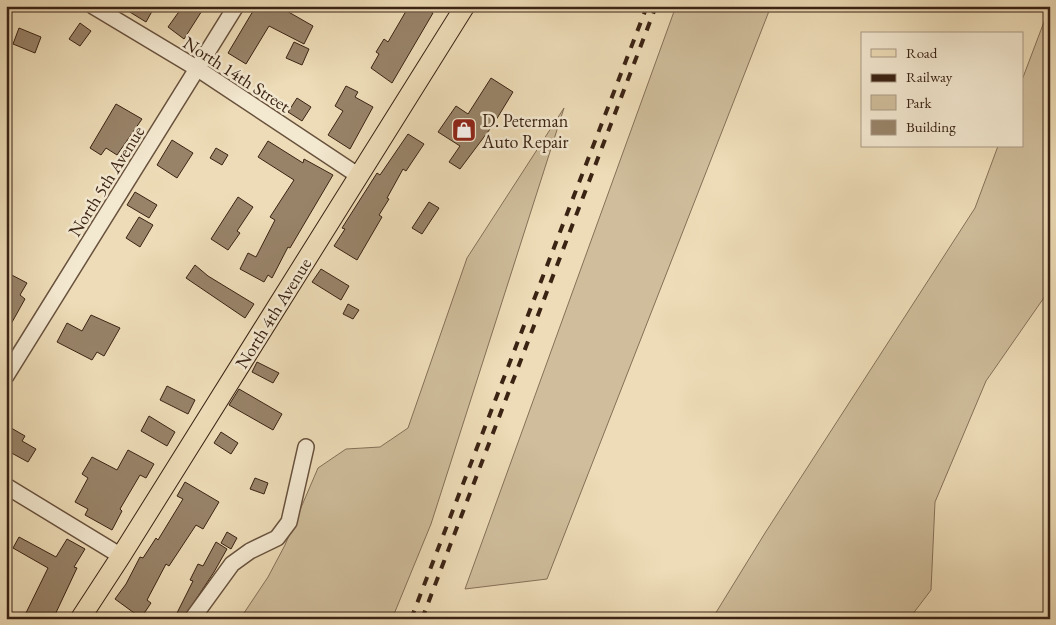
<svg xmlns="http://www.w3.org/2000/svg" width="1056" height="625" viewBox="0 0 1056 625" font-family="'EB Garamond',serif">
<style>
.green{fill:#cfbd9b;stroke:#857058}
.building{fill:#988369;stroke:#3b2314}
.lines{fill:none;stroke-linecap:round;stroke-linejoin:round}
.minor-casing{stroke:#68513d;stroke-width:18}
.major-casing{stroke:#3b2314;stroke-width:21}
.minor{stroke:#f3e8d0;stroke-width:15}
.major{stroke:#eddcb7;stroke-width:19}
.rail{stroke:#3b2314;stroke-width:4;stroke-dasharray:9 9;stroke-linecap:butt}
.labels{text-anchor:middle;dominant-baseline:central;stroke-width:5;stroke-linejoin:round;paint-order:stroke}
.street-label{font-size:18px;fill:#3b2314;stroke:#f3e8d0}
.poi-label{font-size:18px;fill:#3b2314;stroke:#f3e8d0;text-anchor:start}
</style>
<rect width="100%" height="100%" fill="#eddcb7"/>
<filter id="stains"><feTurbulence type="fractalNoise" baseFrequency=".004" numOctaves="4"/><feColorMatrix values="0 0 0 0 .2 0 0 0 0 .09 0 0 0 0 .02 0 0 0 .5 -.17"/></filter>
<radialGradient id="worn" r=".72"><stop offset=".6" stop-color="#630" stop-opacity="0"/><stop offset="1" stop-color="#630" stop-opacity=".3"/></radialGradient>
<!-- green -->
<g class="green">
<polygon points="676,6 771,6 547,579 465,589"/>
<polygon points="1050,6 1050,289 986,381 935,502 931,590 909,619 712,619 765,533 975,208 998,146 1022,146 1022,80"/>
<polygon points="564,108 431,524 392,619 240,619 268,577 285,545 318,468 346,449 380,447 408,428 467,258"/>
</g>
<!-- building -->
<g class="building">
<polygon points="120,6 155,6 146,22"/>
<polygon points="183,6 205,6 184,39 168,27"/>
<polygon points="256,6 278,6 313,26 304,44 269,26 246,64 228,53"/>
<polygon points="409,6 435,6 431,12 433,13 392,83 371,68 379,54 376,52 384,39 388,42"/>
<polygon points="80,23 91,31 80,46 69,39"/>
<polygon points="19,28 41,37 35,53 13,44"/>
<polygon points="294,42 309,49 302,65 286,58"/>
<polygon points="491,78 513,92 493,125 460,169 449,162 460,146 438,132 456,106 468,114"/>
<polygon points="346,86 358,92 355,97 373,107 350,149 328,135 343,111 335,106"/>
<polygon points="297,98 311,107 302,121 288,112"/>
<polygon points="116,104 142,119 117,155 106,148 101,155 90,148"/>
<polygon points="408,134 424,144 406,171 403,169 387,198 389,199 379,215 382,217 357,260 334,246 345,229 342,228 377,173 380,175"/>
<polygon points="172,140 193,153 177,178 157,165"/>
<polygon points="268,141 303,163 304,159 333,175 290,248 288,247 272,278 268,275 264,282 240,269 248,253 256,257 275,220 270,217 294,180 258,157"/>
<polygon points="216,148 228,155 222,165 210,158"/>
<polygon points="135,192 157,205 149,218 127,205"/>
<polygon points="238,197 253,207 237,231 240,233 228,250 211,239"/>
<polygon points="429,202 439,208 422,234 412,228"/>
<polygon points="139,217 153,225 140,247 126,238"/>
<polygon points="195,265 208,276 254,304 245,318 186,278"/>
<polygon points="321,269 349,286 341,300 312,282"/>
<polygon points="6,272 27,283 20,295 25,299 6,333"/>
<polygon points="348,304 359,310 353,319 343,314"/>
<polygon points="91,315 120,328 104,356 97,352 92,360 57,342 67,323 82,331"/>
<polygon points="257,362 279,373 273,383 252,372"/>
<polygon points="167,386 195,400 188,414 160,400"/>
<polygon points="239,389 282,414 273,430 229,405"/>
<polygon points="149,416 175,432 167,446 141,431"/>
<polygon points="6,425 25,436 22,441 36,449 28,462 6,450"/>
<polygon points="221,432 238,443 231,454 214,443"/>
<polygon points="128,450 154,464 146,478 140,475 120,509 122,511 112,530 85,515 88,509 75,502 88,478 82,474 92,457 117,470"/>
<polygon points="255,478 268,483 264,494 250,489"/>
<polygon points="185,482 219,502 203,529 196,525 169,566 166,564 147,600 151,603 141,618 115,599 126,584 140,557 143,558 156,538 158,540 172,517 183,499 177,496"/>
<polygon points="227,532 237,538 231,549 221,543"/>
<polygon points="19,537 56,557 67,539 85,549 74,567 77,568 53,619 23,619 48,568 13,548"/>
<polygon points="216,542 227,549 214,572 183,619 174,619 193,581 190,580 198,564 203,566"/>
</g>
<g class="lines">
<defs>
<g id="minor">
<polyline points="93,6 198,69 359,176"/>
<polyline points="6,7 6,6"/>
<polyline points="6,376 236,6"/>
<polyline points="6,486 121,556"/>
<polyline points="192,619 232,564 250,551 277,538 289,522 306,447"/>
</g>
<polyline id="major" points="80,619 121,556 465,6"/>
</defs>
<!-- minor casing -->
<use href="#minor" class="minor-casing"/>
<!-- major casing -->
<use href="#major" class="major-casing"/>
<!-- minor -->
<use href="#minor" class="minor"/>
<!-- major -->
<use href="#major" class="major"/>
<!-- rail -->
<g class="rail">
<polyline points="411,619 647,6"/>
<polyline points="422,619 656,6"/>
</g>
</g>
<!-- icons -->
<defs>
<symbol id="shop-square" viewBox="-11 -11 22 22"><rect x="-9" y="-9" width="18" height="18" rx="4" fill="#8f2418" stroke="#f3e8d0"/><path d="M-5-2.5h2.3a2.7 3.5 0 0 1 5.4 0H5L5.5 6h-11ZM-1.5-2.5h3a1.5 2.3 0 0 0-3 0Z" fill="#fff"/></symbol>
</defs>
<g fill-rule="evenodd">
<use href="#shop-square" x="450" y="116" width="28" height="28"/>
</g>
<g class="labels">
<!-- street labels -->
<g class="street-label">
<text transform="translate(237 74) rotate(33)">North 14th Street</text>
<text transform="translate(106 181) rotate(-58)">North 5th Avenue</text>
<text transform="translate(273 313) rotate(-58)">North 4th Avenue</text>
</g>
<!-- poi labels -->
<g class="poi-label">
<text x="482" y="120">D. Peterman<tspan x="482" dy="21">Auto Repair</tspan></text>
</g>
</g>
<!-- margin -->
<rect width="1056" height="625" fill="none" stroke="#eddcb7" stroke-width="25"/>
<rect x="8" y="8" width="1041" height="610" fill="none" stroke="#3b2314" stroke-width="2.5"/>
<rect x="12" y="12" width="1031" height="600" fill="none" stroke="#3b2314"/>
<!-- legend -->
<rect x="861" y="32" width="162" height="115" fill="#f3e8d0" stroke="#a99985"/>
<rect x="871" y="49" width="25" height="8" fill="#eddcb7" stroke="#a99985"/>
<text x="906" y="58" font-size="15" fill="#3b2314">Road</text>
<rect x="871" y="74" width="25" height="8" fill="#3b2314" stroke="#a99985"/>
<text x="906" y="82" font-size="15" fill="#3b2314">Railway</text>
<rect x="871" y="95" width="25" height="15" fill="#cfbd9b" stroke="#a99985"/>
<text x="906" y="108" font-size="15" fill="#3b2314">Park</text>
<rect x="871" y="120" width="25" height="15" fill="#988369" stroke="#a99985"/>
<text x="906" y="132" font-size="15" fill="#3b2314">Building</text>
<rect width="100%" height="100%" filter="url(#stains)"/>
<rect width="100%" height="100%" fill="url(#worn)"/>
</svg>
